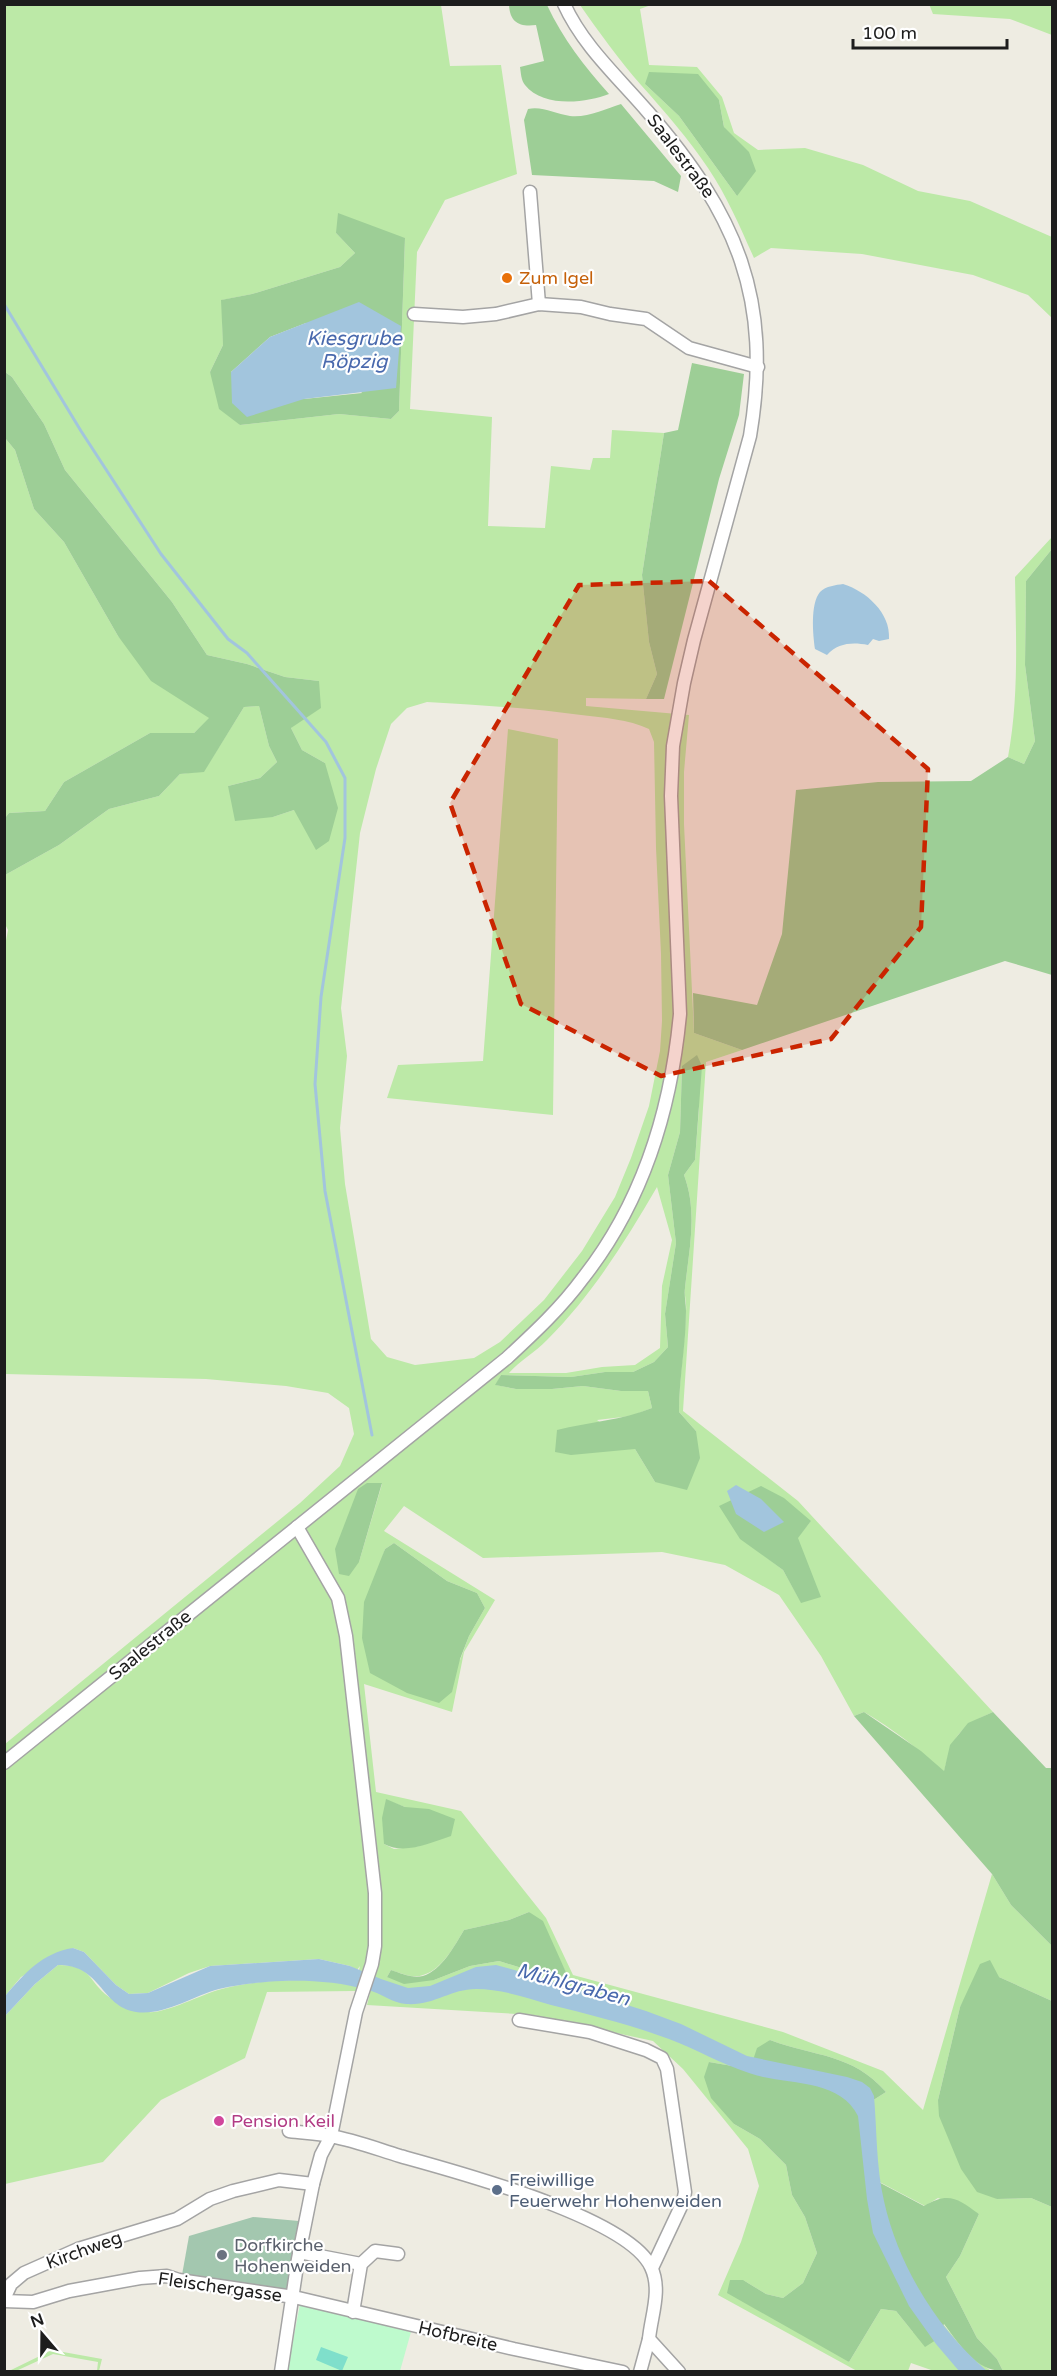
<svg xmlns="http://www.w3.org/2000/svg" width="1057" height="2376" viewBox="0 0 1057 2376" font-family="'Varela Round',sans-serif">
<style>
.grass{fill:#bce9a7;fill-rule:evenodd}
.forest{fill:#9dce96;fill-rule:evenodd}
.cemetery{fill:#a3c7af}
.park{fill:#befacd}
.pitch{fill:#7fdfcb}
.water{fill:#a2c5dd}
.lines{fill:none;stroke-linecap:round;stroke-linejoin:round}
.stream{stroke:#a2c5dd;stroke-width:3}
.minor-casing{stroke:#a4a4a4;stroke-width:15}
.minor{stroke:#fff;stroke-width:12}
.marked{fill:#ca2400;fill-opacity:0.2;stroke:#ca2400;stroke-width:4.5;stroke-dasharray:12 8;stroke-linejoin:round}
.food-dot{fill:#e8710a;stroke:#fff;stroke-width:2}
.hotel-dot{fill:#d1479c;stroke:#fff;stroke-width:2}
.service-dot{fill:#5c6f8a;stroke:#fff;stroke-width:2}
.worship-dot{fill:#6b7280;stroke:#fff;stroke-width:2}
.labels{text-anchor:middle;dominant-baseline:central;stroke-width:4.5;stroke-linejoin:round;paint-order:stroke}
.street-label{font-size:18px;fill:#1d1d1d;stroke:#fff}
.food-label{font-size:18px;fill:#c56008;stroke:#fff;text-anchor:start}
.hotel-label{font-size:18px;fill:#b23c85;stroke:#fff;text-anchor:start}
.service-label{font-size:18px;fill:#4e5e75;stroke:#fff;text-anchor:start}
.worship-label{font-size:18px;fill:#5b616d;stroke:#fff;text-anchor:start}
.water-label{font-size:20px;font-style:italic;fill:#4969ad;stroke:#fff}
</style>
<rect width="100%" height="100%" fill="#eeece2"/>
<!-- grass -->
<g class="grass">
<polygon points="929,4 1052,5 1052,35 1010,19 933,14"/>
<path d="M5,5H441L450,66L501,65L517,174L445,200L417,252L410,409L492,417L488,526L545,528L551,466L590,470L593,458H610L612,430L664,433L642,575L649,642L657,674L646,699L586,698V706L689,715L684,772V824L694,1033L742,1050L706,1062L683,1411L798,1501L993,1712C959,1727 953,1735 944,1772C919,1749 893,1729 864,1712L854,1716L821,1656L779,1595L725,1565L662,1552L483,1558L404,1506L384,1531L495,1600L464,1652L452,1712L364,1684L376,1792L461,1811L546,1918L573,1975L783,2032L883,2071L923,2110L992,1874L1011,1905L1052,1946V2001L999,1977L971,1987L960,2007L938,2100L997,2199L1031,2198L1052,2207V2371H1003L997,2359L977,2338L946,2277L960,2256L979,2214L938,2198L925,2206L872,2178L864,2106L886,2092C852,2053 815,2057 770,2040L750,2069L709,2062L734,2124L760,2139L786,2165L792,2195L805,2217L817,2253L803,2283L783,2298L766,2294L743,2280L849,2362L881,2309L896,2311L913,2332L943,2324L964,2350L991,2371H934L911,2363L908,2371H857L718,2295L741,2242L759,2186L748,2149L683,2069L653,2041L534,2015L367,2005L370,1993L354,1991L267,1992L245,2058L161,2100L103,2162L5,2184V2016L35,1984L58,1965C93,1965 87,1981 109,1997C114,2001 142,2012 148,2012C164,2014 201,1995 218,1990C255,1979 317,1976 355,1986L360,1966L357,1970L350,1966L319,1959L210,1966L189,1973L148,1993L129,1994L116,1985L84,1952L73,1948L21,1977L5,1996V1744L300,1503L340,1466L354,1434L349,1408L328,1393L286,1386L206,1379L5,1374L4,951L8,930L5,924V875L59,845L109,809L159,796L180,774L204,771L244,707L259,706L269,746L277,762L260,778L228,786L273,817L294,810L325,763L302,750L291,728L319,681L285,677L247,664L207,655L172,602L65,470L44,424L12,377L5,372ZM336,233L405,238L399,411L391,419L339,414L240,425L210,372L223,345L222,300L252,294L340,267L355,253ZM427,702C479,705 530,708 581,715C604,718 628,719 649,729L654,742L656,848L661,954L662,1021L660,1051L649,1106L631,1158L615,1197L582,1251L544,1300L500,1342L474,1358L415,1365L387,1357L371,1339L345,1184L340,1128L347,1056L341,1008L360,833L376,769L391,724L407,708ZM682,1066L699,1108L695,1160L684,1175C698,1213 689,1249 685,1288C684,1296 687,1303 686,1311C685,1345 679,1378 679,1412L696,1431L655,1482L635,1449L597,1420L631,1416L652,1408L648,1391H621L583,1386L552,1389H516L496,1385L501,1375L571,1377L605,1372H633L654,1362L668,1347L665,1314L676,1243L668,1175L680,1132ZM657,1187L672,1240L662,1286L660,1348L635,1365L602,1367L566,1373H509C519,1361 536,1352 547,1340C592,1295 625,1242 657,1187ZM367,1483L382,1484L359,1562ZM811,1521L797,1538L801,1602L783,1570L762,1554ZM394,1543L447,1581L477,1593L485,1608L469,1636L460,1660L379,1568L385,1549ZM386,1800L405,1807L420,1846L394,1849L384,1844ZM529,1912L556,1952L569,1979L558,1980L540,1970L525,1969L499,1961L470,1966L434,1980L387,1977L391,1970C400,1973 414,1979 423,1975C442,1970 455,1945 464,1930L509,1920Z"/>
<path d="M580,5H651L640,9L649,65L697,67L722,97L734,133L758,150L805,148L863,165L918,191L970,201L1052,237V318L1028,295L973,275L862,254L771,248L754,258C740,227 727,196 708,168C688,138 665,112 641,85C619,60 599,32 580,5ZM645,84L719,100L737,196L679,116Z"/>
<polygon points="5,438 15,450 34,509 64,542 118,636 183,700 210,718 194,733 150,733 64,782 45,811 9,813 5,818"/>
<path d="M1052,537V549L1026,581L1025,665L1035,741L1024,764L1008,757C1019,698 1016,638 1015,577Z"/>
<polygon points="508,729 558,739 553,1115 387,1098 398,1065 483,1061"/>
<polygon points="52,2350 102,2359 99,2371 97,2371 98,2362 53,2354 16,2371 9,2371"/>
</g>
<!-- forest -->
<g class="forest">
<path d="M509,5H547C563,39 584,66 609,94C586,103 543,108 525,85C521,80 521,73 520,67L544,61L536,25C520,27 510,23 509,5Z"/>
<polygon points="649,72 698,74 719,100 724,127 749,152 756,171 737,196 679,116 645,84"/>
<path d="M621,104L681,176L678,192L654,181L532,175L524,120L528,109C543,106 555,114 570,116C587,118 606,109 621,104Z"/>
<path d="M338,213L405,238L399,411L391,419L339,414L240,425L219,409L210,372L223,345L221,300L252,294L340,267L355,253L336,233ZM306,323L362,393L304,399L231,372L270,337Z"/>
<polygon points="692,363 744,374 739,415 719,479 664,699 646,699 657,674 649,642 642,575 664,433 678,430"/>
<polygon points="5,372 12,377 44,424 65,470 172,602 207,655 247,664 285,677 319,681 321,708 291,728 302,750 325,763 338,808 329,841 316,850 294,810 273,817 235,821 228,786 260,778 277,762 269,746 259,706 244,707 204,772 180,774 159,796 109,809 59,845 5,875 5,818 9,813 45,811 64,782 150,733 194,733 209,718 151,681 118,636 64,542 34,509 15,450 5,438"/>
<polygon points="1052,549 1052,975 1005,961 742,1050 694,1033 693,993 757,1005 782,934 796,790 878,782 971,781 1008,757 1024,764 1035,741 1025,665 1026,581"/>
<path d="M697,1055L702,1066L695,1160L684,1175C698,1213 689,1249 685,1288C684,1296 686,1303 686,1311C686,1345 679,1378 679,1412L696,1431L700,1458L687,1490L655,1482L635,1449L571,1455L555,1452L557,1430C588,1422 623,1420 652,1408L648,1391H621L583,1386L552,1389H516L495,1385L501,1375L571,1377L605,1372H633L654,1362L668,1347L665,1314L676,1243L668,1175L680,1132L682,1066Z"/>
<polygon points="367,1483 382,1483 359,1562 349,1576 339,1574 335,1549 358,1489"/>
<polygon points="761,1486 784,1498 811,1521 798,1538 821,1597 801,1603 783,1570 740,1539 719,1506"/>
<polygon points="394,1543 447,1581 477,1593 485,1608 469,1636 460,1659 452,1692 439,1703 407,1693 370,1673 362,1638 364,1602 385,1549"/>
<polygon points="864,1712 921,1751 944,1771 950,1745 968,1723 993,1712 1046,1768 1052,1768 1052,1946 1011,1905 992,1874 854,1716"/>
<path d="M386,1799L405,1807L429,1809L455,1819L451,1836C430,1843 405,1855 384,1844L382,1818Z"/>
<path d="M529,1912L543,1921L569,1979L558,1980L540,1970L525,1969L499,1961L470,1966L434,1980L404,1984L387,1977L391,1970C400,1973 413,1979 423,1976C442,1970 455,1945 464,1930L509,1920Z"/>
<polygon points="990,1960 999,1977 1052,2001 1052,2207 1031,2198 997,2199 977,2192 961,2169 939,2116 938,2100 960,2007 980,1964"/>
<path d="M770,2040C815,2057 852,2053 886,2092L864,2106L871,2178L924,2206C949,2191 958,2199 979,2214L960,2256L946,2277L977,2338L997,2359L1003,2371C976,2371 959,2344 944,2324L936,2340L925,2347L896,2311L881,2309L849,2362L727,2293L730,2280H743L766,2294L783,2298L803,2283L817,2253L805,2217L792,2195L786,2165L760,2139L734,2124L711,2098L704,2077L709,2062L750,2069L757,2048Z"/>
</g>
<!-- cemetery -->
<polygon class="cemetery" points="253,2217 299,2221 286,2293 182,2275 189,2236"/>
<!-- park -->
<polygon class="park" points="300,2304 411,2332 400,2371 287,2372"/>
<!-- pitch -->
<polygon class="pitch" points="321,2347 348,2357 342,2371 316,2360"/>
<!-- water -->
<g class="water">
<polygon points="359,302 401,326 396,388 304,399 247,417 232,403 231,372 270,337"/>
<path d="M843,584C866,591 891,613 889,639L879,641L873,639L868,645C852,642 838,643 827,655L815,649C813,635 810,604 820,592C826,586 836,585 843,584Z"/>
<polygon points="736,1485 761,1499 784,1522 764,1532 736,1514 727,1491"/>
<path d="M73,1948L84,1952L116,1985L129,1994L148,1993L210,1966L319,1959L350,1966L381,1979L408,1988L430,1986L476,1967L496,1965L536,1976L646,2011L681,2024L747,2056L847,2077L862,2082L870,2088L874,2096C877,2131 876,2166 884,2201C898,2265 937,2329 987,2371H959L936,2344L909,2306L873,2233L867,2199L858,2116C839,2077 784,2086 749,2073C721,2064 696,2049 669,2039C631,2025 591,2015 551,2005C528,1998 501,1989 476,1989C450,1989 434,2006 406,2004C392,2003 381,1993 368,1990C340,1982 311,1980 282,1981C262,1982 239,1984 219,1989C193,1996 164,2016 136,2012C100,2006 102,1965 58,1965L35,1984L5,2016V1996C25,1973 42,1953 73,1948Z"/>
</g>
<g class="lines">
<!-- stream -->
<polyline class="stream" points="4,304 81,431 161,554 228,639 247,653 326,742 345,778 345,838 321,997 315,1084 325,1191 372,1435"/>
<defs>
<g id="minor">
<polyline points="530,192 539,304"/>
<polyline points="414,314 463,317 496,314 539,304 581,307 610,314 646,319 689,348 758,367"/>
<path d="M4,1763L507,1358C534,1333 561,1308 583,1278C643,1202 671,1110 680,1014L671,796L673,746L684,683L694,640L750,436C773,299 737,215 648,112C619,78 583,46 564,4"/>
<polyline points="519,2020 590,2032 646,2050 662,2058 667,2069 685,2192 683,2202 652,2268"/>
<path d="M289,2131C303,2133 317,2133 330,2136C354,2140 377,2149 400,2156C454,2171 628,2217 651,2267C662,2290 651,2316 649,2339L679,2372"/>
<polyline points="299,2252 361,2264"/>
<polyline points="4,2299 11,2284 24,2273 78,2249 177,2219 210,2199 233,2191 279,2180 313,2184"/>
<polyline points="4,2301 33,2302 69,2291 140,2278 167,2276 179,2280 294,2297 514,2349 623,2372"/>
<polyline points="353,2312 361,2264 375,2251 398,2254"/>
<polyline points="281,2372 298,2259 313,2184 321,2155 331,2136 356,2012 372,1964 375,1946 375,1893 346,1636 338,1598 297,1527"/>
<polyline points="640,2372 649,2339"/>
</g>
</defs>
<!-- minor casing -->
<use href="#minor" class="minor-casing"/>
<!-- minor -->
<use href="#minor" class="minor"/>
</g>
<!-- marked area -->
<path class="marked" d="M709,581L928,769L921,927L831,1039L661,1076L521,1004L450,803L579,585Z"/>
<!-- markers -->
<circle class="food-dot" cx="507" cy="278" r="6"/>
<circle class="hotel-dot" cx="219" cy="2121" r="6"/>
<circle class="service-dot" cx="497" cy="2190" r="6"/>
<circle class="worship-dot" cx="222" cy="2255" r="6"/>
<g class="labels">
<!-- street labels -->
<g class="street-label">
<text transform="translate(681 156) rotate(53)">Saalestraße</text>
<text transform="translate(150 1645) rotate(-39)">Saalestraße</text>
<text transform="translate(84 2250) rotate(-20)">Kirchweg</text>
<text transform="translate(220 2287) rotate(8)">Fleischergasse</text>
<text transform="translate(458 2336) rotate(13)">Hofbreite</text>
</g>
<!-- food labels -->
<g class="food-label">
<text x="519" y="278">Zum Igel</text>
</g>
<!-- hotel labels -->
<g class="hotel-label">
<text x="231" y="2121">Pension Keil</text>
</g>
<!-- service labels -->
<g class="service-label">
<text x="509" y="2180">Freiwillige<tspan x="509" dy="21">Feuerwehr Hohenweiden</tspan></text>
</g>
<!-- worship labels -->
<g class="worship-label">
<text x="234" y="2245">Dorfkirche<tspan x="234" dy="21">Hohenweiden</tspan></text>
</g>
<!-- water labels -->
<g class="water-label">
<text x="354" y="339">Kiesgrube<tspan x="354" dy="23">Röpzig</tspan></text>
<text transform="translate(573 1985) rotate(15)">Mühlgraben</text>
</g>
</g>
<!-- border -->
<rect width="1057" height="2376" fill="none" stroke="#1d1d1d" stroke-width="12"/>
<!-- north arrow -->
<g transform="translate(42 2334) rotate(340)" stroke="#ffffff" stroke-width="4.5" paint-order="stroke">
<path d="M0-4.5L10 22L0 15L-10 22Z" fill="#1d1d1d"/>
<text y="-9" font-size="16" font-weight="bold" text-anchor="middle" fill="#1d1d1d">N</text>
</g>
<!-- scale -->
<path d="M853 39v9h154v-9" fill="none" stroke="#1d1d1d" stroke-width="3"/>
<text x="862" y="39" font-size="18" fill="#1d1d1d" stroke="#ffffff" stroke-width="4.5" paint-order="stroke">100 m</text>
</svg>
